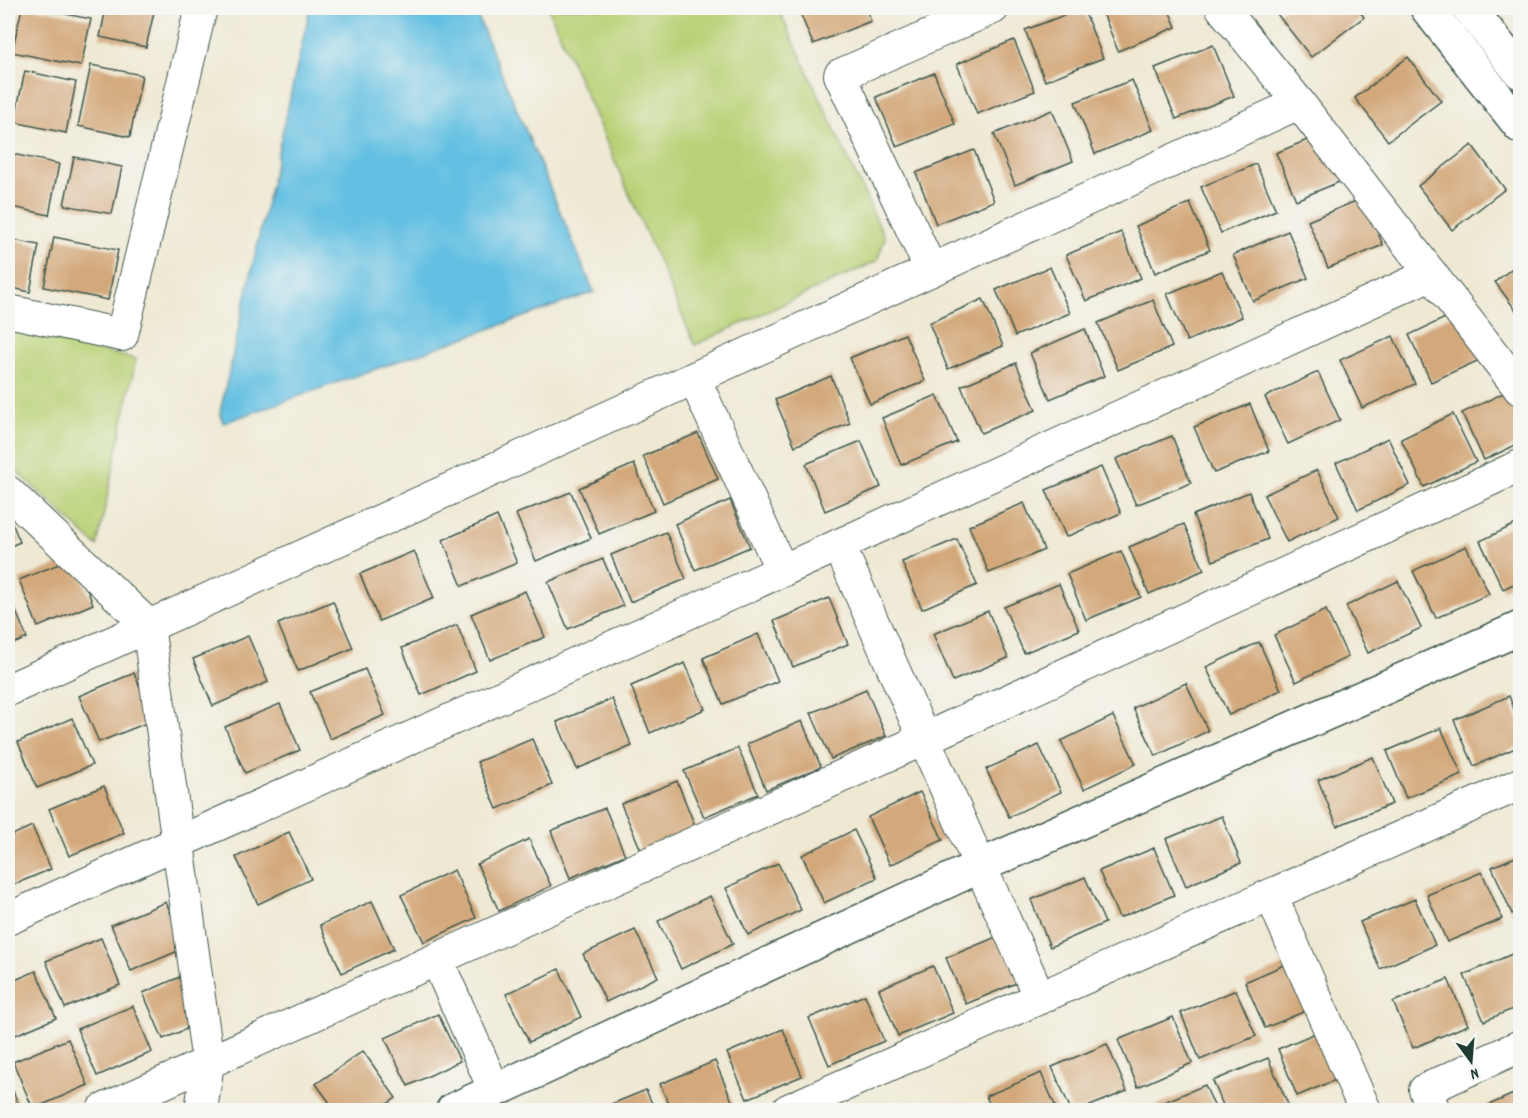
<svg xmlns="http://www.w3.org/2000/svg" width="1528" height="1118" viewBox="0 0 1528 1118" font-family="Dekko,sans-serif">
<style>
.green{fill:#b9d176;stroke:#6c8755;stroke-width:1.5}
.water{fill:#64c0e2;stroke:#427e8b;stroke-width:1.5}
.building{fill:#d3a97c}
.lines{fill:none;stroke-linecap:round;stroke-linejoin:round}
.minor-casing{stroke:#3e574c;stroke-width:34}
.tertiary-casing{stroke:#3e574c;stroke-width:36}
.minor{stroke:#fff;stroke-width:32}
.tertiary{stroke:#fff;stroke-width:33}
</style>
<rect width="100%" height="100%" fill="#f6f6f2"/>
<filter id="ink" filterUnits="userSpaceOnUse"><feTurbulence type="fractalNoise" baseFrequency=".0167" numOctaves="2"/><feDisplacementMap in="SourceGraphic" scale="12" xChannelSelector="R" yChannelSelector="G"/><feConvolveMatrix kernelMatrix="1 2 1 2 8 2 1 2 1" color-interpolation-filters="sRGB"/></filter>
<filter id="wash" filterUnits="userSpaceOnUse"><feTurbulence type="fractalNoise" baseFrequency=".008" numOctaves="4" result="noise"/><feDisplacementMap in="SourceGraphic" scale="24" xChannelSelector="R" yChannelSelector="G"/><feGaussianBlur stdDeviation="1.35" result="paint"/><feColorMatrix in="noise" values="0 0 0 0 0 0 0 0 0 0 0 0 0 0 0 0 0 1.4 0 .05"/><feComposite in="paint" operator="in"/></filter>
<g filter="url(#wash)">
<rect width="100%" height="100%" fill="#efe9d4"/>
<!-- green -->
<g class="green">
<polygon points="548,8 778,8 885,238 877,261 695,345"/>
<polygon points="8,329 136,359 97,546 8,463"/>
</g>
<!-- water -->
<polygon class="water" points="310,8 474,8 594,292 223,423 220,412"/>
<g id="blocks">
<!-- building -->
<g class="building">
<polygon points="22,8 35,8 91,19 81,66 12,52"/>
<polygon points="106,8 155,8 146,47 100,37"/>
<polygon points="798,8 865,8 871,21 813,44"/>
<polygon points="1083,8 1103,58 1045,81 1025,30"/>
<polygon points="1101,8 1168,8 1176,27 1118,51"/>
<polygon points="1285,8 1357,8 1364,17 1311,57 1277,14"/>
<polygon points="1014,40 1035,91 977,114 957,64"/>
<polygon points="1213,45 1234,96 1176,119 1155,68"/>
<polygon points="1408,57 1441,101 1388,141 1355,98"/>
<polygon points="91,65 142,75 130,137 78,126"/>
<polygon points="25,71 76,82 66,133 14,122"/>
<polygon points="934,73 955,124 897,147 876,97"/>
<polygon points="1132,80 1153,130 1095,154 1075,102"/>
<polygon points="1052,110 1073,161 1015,185 994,134"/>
<polygon points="1331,130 1351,177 1296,200 1276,153"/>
<polygon points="1472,145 1505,189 1452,230 1418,186"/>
<polygon points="974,150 994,201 936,224 916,173"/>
<polygon points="8,153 59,164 49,215 8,206"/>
<polygon points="74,157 122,167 112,214 64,205"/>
<polygon points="1256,164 1276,210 1221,233 1201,187"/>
<polygon points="1363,198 1383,245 1328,268 1308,221"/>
<polygon points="1190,203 1210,250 1155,273 1136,226"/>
<polygon points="1288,231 1308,278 1253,301 1233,255"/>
<polygon points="1121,232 1141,278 1086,301 1066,255"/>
<polygon points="54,237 118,250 108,300 44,287"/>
<polygon points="8,239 39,245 30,292 8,287"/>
<polygon points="1520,262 1520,316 1495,282"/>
<polygon points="1050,267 1070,313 1015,336 996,290"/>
<polygon points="1222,271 1242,317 1187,341 1167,294"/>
<polygon points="983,299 1003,346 948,369 929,323"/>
<polygon points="1153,300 1172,347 1118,370 1098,323"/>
<polygon points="1462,310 1484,358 1431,382 1409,335"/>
<polygon points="1085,329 1104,376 1050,399 1030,353"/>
<polygon points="905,334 925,381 870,404 850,358"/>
<polygon points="1393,336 1415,384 1362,408 1340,360"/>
<polygon points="1016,363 1036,410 981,433 961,386"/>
<polygon points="1318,372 1340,420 1288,444 1265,397"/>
<polygon points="831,376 850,423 795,446 775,400"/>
<polygon points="1514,388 1520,401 1520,443 1484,460 1462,413"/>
<polygon points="937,395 957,442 901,465 882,418"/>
<polygon points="1250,404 1269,451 1214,473 1194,427"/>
<polygon points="1453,414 1476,462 1424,487 1401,439"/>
<polygon points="698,433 718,479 663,503 643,456"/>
<polygon points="1172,436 1191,483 1136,505 1116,459"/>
<polygon points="1388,438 1410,485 1358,510 1336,463"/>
<polygon points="861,441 881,487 825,511 806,464"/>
<polygon points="634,464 654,511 599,534 579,488"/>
<polygon points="1101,467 1121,513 1066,537 1046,490"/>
<polygon points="1317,470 1339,517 1287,542 1264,495"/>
<polygon points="571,492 591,538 536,561 516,514"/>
<polygon points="1249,492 1268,539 1213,561 1193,515"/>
<polygon points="730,500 750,547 695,570 675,524"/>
<polygon points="1024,503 1044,550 989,573 969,526"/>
<polygon points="8,513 20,542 8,547"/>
<polygon points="497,516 517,563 462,586 443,540"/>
<polygon points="1520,522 1520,581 1503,589 1480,541"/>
<polygon points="1184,524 1204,570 1149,594 1129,547"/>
<polygon points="666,532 686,579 630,602 611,555"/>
<polygon points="957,539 977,585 922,609 902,562"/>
<polygon points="1466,546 1489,594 1436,618 1413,571"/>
<polygon points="414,551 434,598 379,621 360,574"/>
<polygon points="1121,551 1141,597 1086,620 1067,574"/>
<polygon points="74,558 93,604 38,627 19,580"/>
<polygon points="603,559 623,606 568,629 548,582"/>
<polygon points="1398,581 1421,628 1368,653 1346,606"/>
<polygon points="1059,584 1079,630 1024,653 1004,607"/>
<polygon points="525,591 545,637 490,660 471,614"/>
<polygon points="8,592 27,638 8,646"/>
<polygon points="829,598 848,644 793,667 774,621"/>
<polygon points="333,601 353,648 298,671 278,624"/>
<polygon points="1326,610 1348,657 1296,682 1274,635"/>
<polygon points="988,611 1008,658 953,681 933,634"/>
<polygon points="457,625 476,671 421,695 402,648"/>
<polygon points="758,634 778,681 723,704 703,658"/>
<polygon points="248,636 268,682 213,706 193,659"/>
<polygon points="1259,642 1281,690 1229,715 1206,667"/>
<polygon points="685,663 705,709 650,733 631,686"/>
<polygon points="365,669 385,715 330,739 310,692"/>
<polygon points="134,673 154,720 99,742 79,696"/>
<polygon points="1186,683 1208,731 1156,756 1133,708"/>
<polygon points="866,689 886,736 831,759 811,713"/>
<polygon points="1509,696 1520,724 1520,746 1474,766 1454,720"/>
<polygon points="612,699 632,746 577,769 557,722"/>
<polygon points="280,704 300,750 245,773 225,727"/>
<polygon points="1113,716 1136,764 1084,789 1061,741"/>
<polygon points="72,718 92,765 37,788 18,742"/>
<polygon points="802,721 821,767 766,790 747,744"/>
<polygon points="1441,728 1462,775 1406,798 1387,751"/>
<polygon points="532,739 552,785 497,809 477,762"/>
<polygon points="1039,745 1061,792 1009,817 986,769"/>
<polygon points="738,748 758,794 704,817 684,771"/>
<polygon points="1373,757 1392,804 1337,826 1318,780"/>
<polygon points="677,781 696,828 641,850 621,804"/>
<polygon points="104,786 124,833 69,856 49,809"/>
<polygon points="920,792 943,840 890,865 868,817"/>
<polygon points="605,808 625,855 570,878 551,831"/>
<polygon points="1222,816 1241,863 1186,886 1166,839"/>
<polygon points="32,826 51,869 8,887 8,837"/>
<polygon points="854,830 877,878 824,903 802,855"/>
<polygon points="289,832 311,879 258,904 236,857"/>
<polygon points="529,839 551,886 499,911 477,864"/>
<polygon points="1154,848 1174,895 1119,918 1099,871"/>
<polygon points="1520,855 1520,910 1512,914 1492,867"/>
<polygon points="778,863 801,910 748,935 726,888"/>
<polygon points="454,870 476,918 424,942 401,895"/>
<polygon points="1482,872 1502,919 1447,942 1427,895"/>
<polygon points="1085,877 1105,923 1050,947 1031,900"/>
<polygon points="710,896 733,944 681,969 658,921"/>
<polygon points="1415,899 1435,945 1380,969 1360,922"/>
<polygon points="372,901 394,949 342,973 320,925"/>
<polygon points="166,902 185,948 131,971 111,925"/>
<polygon points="635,930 658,977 606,1002 583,954"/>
<polygon points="1001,935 1021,981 966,1004 946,958"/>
<polygon points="101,938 120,985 65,1008 46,961"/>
<polygon points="1519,951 1520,1006 1484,1021 1464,975"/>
<polygon points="1300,958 1320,1005 1265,1028 1245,982"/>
<polygon points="933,966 953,1013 898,1036 879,989"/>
<polygon points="198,969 217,1016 163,1039 143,993"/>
<polygon points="559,969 581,1017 529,1042 506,994"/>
<polygon points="36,971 56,1018 8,1038 8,983"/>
<polygon points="1448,979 1468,1025 1413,1048 1393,1002"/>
<polygon points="1236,990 1256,1036 1200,1060 1181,1013"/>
<polygon points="865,995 884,1041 829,1065 809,1018"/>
<polygon points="133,1006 152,1052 97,1076 77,1029"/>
<polygon points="438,1014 460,1061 408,1086 385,1038"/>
<polygon points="1173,1017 1192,1063 1138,1087 1118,1040"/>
<polygon points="1332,1026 1352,1073 1297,1096 1278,1049"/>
<polygon points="783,1029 802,1076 747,1099 727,1053"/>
<polygon points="68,1039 88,1085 33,1109 13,1062"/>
<polygon points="1107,1044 1127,1091 1080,1110 1071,1110 1052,1067"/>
<polygon points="363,1051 396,1098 378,1110 335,1110 316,1084"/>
<polygon points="1268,1058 1288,1104 1273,1110 1225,1110 1213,1081"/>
<polygon points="715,1061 735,1108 729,1110 671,1110 660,1084"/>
<polygon points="1041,1073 1057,1110 992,1110 986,1096"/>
<polygon points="8,1080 21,1110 8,1110"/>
<polygon points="1205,1085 1216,1110 1151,1110 1150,1108"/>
<polygon points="646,1090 655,1110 597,1110"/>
<polygon points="1520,1091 1520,1110 1478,1110"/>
</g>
</g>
</g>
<g filter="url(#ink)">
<use href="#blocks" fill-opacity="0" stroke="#3e574c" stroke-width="1.5"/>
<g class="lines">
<defs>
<g id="minor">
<polyline points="1222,8 1299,103 1520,389"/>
<polyline points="931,270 840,75 993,8"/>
<polyline points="8,311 122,335 201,8"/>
<polyline points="694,378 782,571"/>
<polyline points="8,492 148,625 208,1063 201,1110"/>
<polyline points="839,545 980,866 1040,998"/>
<polyline points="8,690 1299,103"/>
<polyline points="1271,895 1365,1110"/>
<polyline points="8,919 839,545 1431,274"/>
<polyline points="437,960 495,1091"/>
<polyline points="103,1110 924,739 1520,466"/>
<polyline points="788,1110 1520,784"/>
<polyline points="1434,1110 1425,1090 1520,1046"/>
</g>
<g id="tertiary">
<polyline points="1427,8 1520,126"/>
<polyline points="1469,8 1520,72"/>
<polyline points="453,1110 980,866 1520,628"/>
</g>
</defs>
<!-- minor casing -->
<use href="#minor" class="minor-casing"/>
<!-- tertiary casing -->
<use href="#tertiary" class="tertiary-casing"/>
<!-- minor -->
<use href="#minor" class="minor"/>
<!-- tertiary -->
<use href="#tertiary" class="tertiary"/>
</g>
</g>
<!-- margin -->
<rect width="1528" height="1118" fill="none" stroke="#f6f6f2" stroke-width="30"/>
<!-- north arrow -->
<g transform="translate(1471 1061) rotate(164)" stroke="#f6f6f2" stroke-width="4.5" paint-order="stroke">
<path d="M0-4.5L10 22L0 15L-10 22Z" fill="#1f3d34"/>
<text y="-9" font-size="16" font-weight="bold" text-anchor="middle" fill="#1f3d34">N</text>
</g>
</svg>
